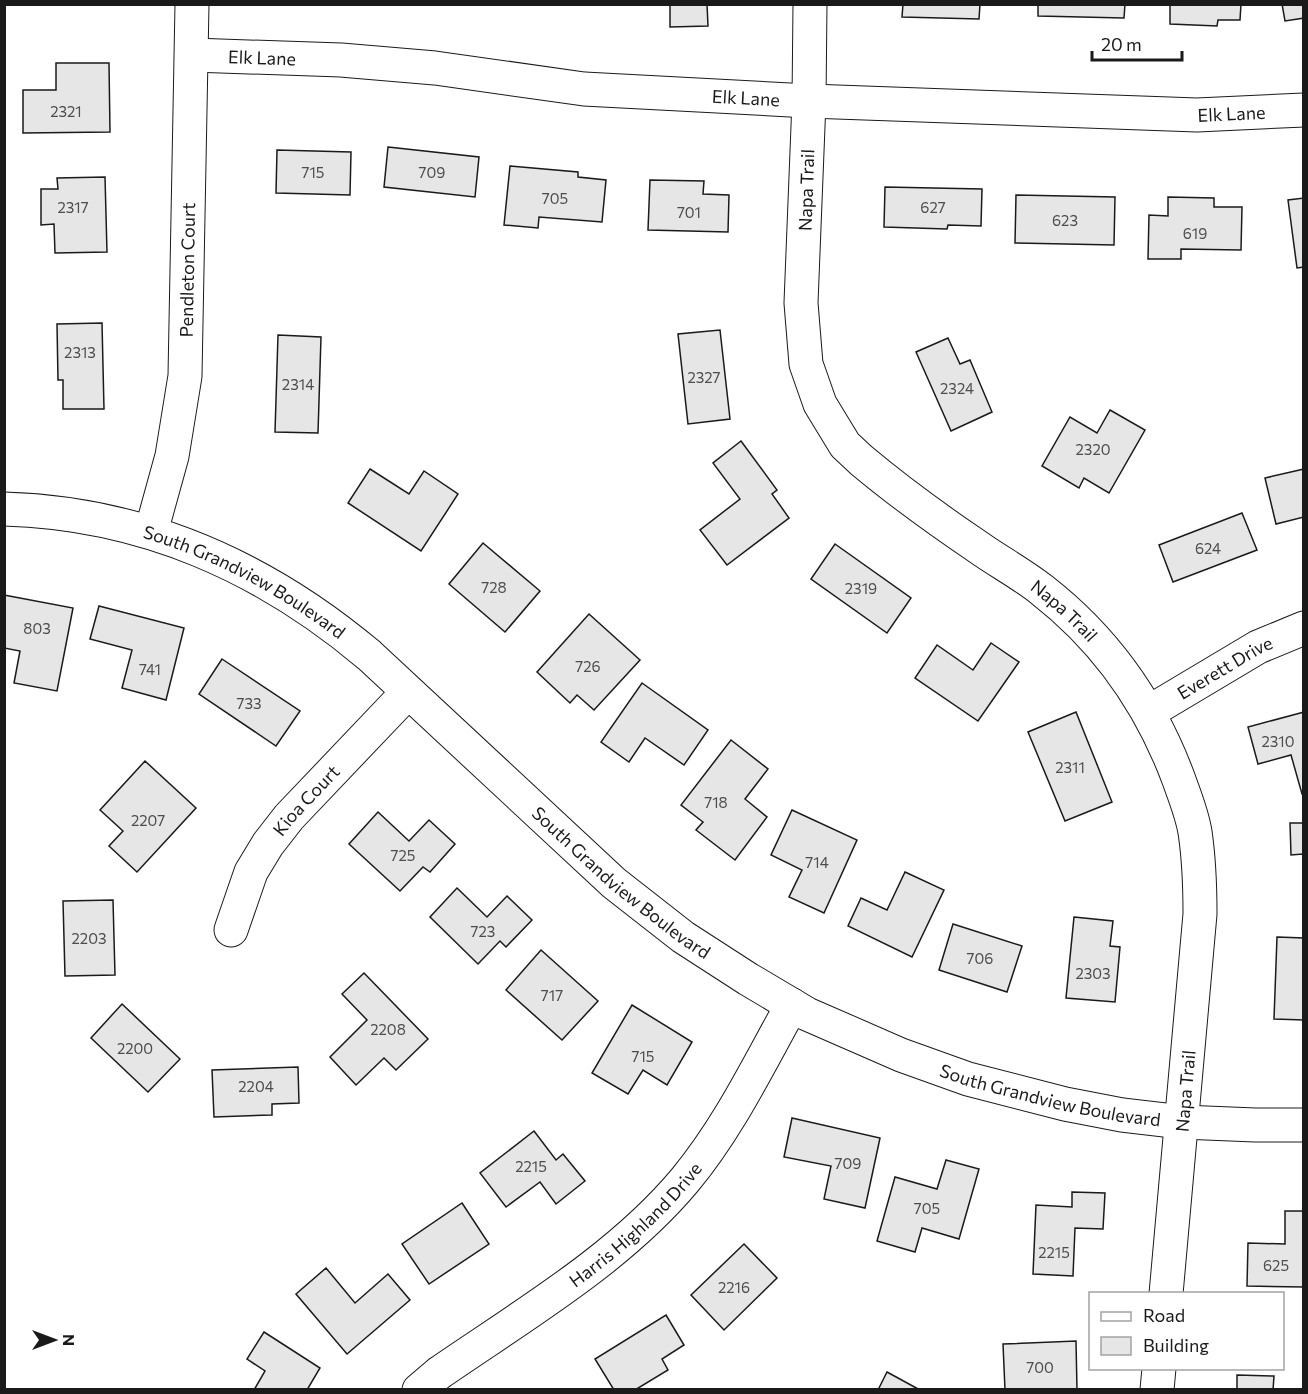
<svg xmlns="http://www.w3.org/2000/svg" width="1308" height="1394" viewBox="0 0 1308 1394" font-family="Commissioner,sans-serif">
<style>
.building{fill:#e6e6e6;stroke:#1a1a1a;stroke-width:1.5}
.lines{fill:none;stroke-linecap:round;stroke-linejoin:round}
.minor-casing{stroke:#1a1a1a;stroke-width:35}
.minor{stroke:#fff;stroke-width:33}
.labels{text-anchor:middle;dominant-baseline:central;stroke-width:4.5;stroke-linejoin:round;paint-order:stroke}
.number-label{font-size:15px;fill:#4d4d4d}
.street-label{font-size:18px;fill:#1a1a1a;stroke:#fff}
</style>
<rect width="100%" height="100%" fill="#fff"/>
<!-- building -->
<g class="building">
<polygon points="670,4 707,4 708,26 670,27"/>
<polygon points="903,4 980,4 979,19 902,17"/>
<polygon points="1038,4 1125,4 1124,18 1038,16"/>
<polygon points="1170,4 1241,4 1240,20 1218,20 1217,26 1170,24"/>
<polygon points="1282,4 1304,4 1304,18 1285,21"/>
<polygon points="56,63 109,63 110,132 23,133 23,90 56,90"/>
<polygon points="388,147 479,157 475,197 384,187"/>
<polygon points="277,150 351,152 350,195 276,193"/>
<polygon points="510,166 578,172 578,177 606,180 602,222 539,217 538,228 504,225"/>
<polygon points="105,177 107,252 55,253 54,224 41,225 41,189 58,189 57,178"/>
<polygon points="650,180 704,181 703,194 729,195 728,232 648,230"/>
<polygon points="885,187 982,189 981,226 948,225 947,229 884,227"/>
<polygon points="1016,195 1115,197 1114,245 1015,243"/>
<polygon points="1168,197 1214,198 1214,207 1242,207 1241,250 1181,249 1181,259 1148,259 1149,215 1168,216"/>
<polygon points="1304,198 1304,267 1297,268 1288,200"/>
<polygon points="102,323 104,409 63,409 63,380 58,380 57,324"/>
<polygon points="720,330 730,419 688,424 678,334"/>
<polygon points="278,335 321,337 318,433 275,432"/>
<polygon points="948,338 960,364 970,360 992,412 951,431 916,352"/>
<polygon points="1110,410 1145,430 1109,493 1084,478 1079,488 1042,466 1070,417 1097,433"/>
<polygon points="741,441 777,490 772,494 789,518 727,565 700,530 740,499 713,463"/>
<polygon points="370,469 409,494 424,471 458,494 421,551 348,503"/>
<polygon points="1304,469 1304,517 1276,524 1265,478"/>
<polygon points="1242,513 1257,550 1173,582 1159,545"/>
<polygon points="483,543 540,591 505,632 449,584"/>
<polygon points="835,544 911,598 887,633 811,579"/>
<polygon points="4,595 73,608 57,691 14,683 20,651 4,648"/>
<polygon points="99,606 184,628 166,700 122,688 132,650 90,639"/>
<polygon points="589,614 640,660 594,710 577,695 570,703 537,672"/>
<polygon points="991,643 1019,662 978,721 915,678 937,645 973,670"/>
<polygon points="222,659 300,711 276,746 199,694"/>
<polygon points="642,683 708,730 684,765 645,738 629,762 601,742"/>
<polygon points="1076,712 1112,802 1065,821 1028,732"/>
<polygon points="1304,712 1304,793 1302,794 1291,755 1258,764 1248,727"/>
<polygon points="731,740 768,769 745,799 767,817 735,860 696,830 703,822 681,805"/>
<polygon points="145,761 196,808 137,872 109,846 123,831 100,810"/>
<polygon points="792,810 857,840 824,913 789,897 802,870 771,855"/>
<polygon points="378,812 409,841 429,820 455,844 430,872 423,867 400,891 349,844"/>
<polygon points="1290,823 1304,823 1304,856 1303,854 1291,855"/>
<polygon points="905,872 944,890 912,957 848,926 861,898 887,910"/>
<polygon points="457,888 487,917 507,896 532,920 506,947 500,941 478,964 430,917"/>
<polygon points="113,900 115,975 65,976 63,901"/>
<polygon points="1074,917 1113,921 1110,946 1120,947 1115,1002 1066,998"/>
<polygon points="953,924 1022,946 1007,992 939,970"/>
<polygon points="1277,937 1304,938 1304,1020 1274,1019"/>
<polygon points="541,950 598,1001 562,1040 506,990"/>
<polygon points="364,973 428,1039 396,1070 384,1058 356,1085 330,1057 367,1020 342,994"/>
<polygon points="122,1004 180,1059 148,1092 91,1038"/>
<polygon points="632,1005 692,1042 667,1085 643,1070 628,1094 592,1073"/>
<polygon points="298,1067 299,1103 272,1104 272,1115 214,1117 212,1070"/>
<polygon points="792,1118 880,1138 865,1208 824,1199 831,1166 784,1157"/>
<polygon points="534,1131 556,1160 563,1154 585,1181 556,1204 540,1182 506,1207 480,1173"/>
<polygon points="946,1160 979,1169 959,1239 922,1228 915,1252 877,1241 895,1177 937,1189"/>
<polygon points="1072,1192 1105,1193 1103,1229 1075,1228 1073,1276 1033,1274 1036,1205 1072,1207"/>
<polygon points="462,1203 489,1244 429,1284 402,1244"/>
<polygon points="1285,1211 1304,1211 1304,1287 1247,1286 1248,1243 1285,1244"/>
<polygon points="744,1244 777,1278 724,1330 691,1295"/>
<polygon points="326,1268 355,1303 388,1274 410,1300 347,1354 296,1294"/>
<polygon points="666,1315 684,1345 662,1359 668,1370 635,1390 614,1390 595,1359"/>
<polygon points="264,1332 320,1368 307,1390 254,1390 265,1371 247,1359"/>
<polygon points="1076,1341 1077,1390 1005,1390 1003,1344"/>
<polygon points="887,1372 920,1390 878,1390"/>
<polygon points="1237,1375 1274,1376 1273,1390 1237,1390"/>
</g>
<g class="lines">
<defs>
<g id="minor">
<path id="s1" d="M810,4L809,101L801,303L806,364L820,404L845,445L861,460C898,491 938,520 978,547C999,562 1022,574 1042,590C1106,640 1151,704 1179,780C1185,797 1192,814 1195,832C1199,859 1200,886 1200,914L1166,1294"/>
<path id="s2" d="M192,55L341,60L435,68L584,89L809,101L1197,115L1304,110"/>
<path id="s3" d="M4,509C144,513 263,566 369,655L614,883L683,937L748,979L807,1014L901,1055L968,1079L1065,1104L1122,1115L1182,1122L1255,1125H1304"/>
<path id="s4" d="M151,532L172,456L185,376L192,4"/>
<path id="s5" d="M1149,712L1258,647L1304,628"/>
<path id="s6" d="M231,930L251,872L268,844L289,817L408,692"/>
<path id="s7" d="M419,1390L439,1373C523,1315 619,1259 685,1180C729,1127 759,1064 792,1005"/>
<polyline points="1157,1390 1159,1368"/>
</g>
</defs>
<!-- minor casing -->
<use href="#minor" class="minor-casing"/>
<!-- minor -->
<use href="#minor" class="minor"/>
</g>
<g class="labels">
<!-- number labels -->
<g class="number-label">
<text x="66" y="111">2321</text>
<text x="313" y="172">715</text>
<text x="432" y="172">709</text>
<text x="555" y="198">705</text>
<text x="73" y="207">2317</text>
<text x="933" y="207">627</text>
<text x="689" y="212">701</text>
<text x="1065" y="220">623</text>
<text x="1195" y="233">619</text>
<text x="80" y="352">2313</text>
<text x="704" y="377">2327</text>
<text x="298" y="384">2314</text>
<text x="957" y="388">2324</text>
<text x="1093" y="449">2320</text>
<text x="1208" y="548">624</text>
<text x="494" y="587">728</text>
<text x="861" y="588">2319</text>
<text x="37" y="628">803</text>
<text x="588" y="666">726</text>
<text x="150" y="669">741</text>
<text x="249" y="703">733</text>
<text x="1278" y="741">2310</text>
<text x="1070" y="767">2311</text>
<text x="716" y="802">718</text>
<text x="148" y="820">2207</text>
<text x="403" y="855">725</text>
<text x="817" y="862">714</text>
<text x="483" y="931">723</text>
<text x="89" y="938">2203</text>
<text x="980" y="958">706</text>
<text x="1093" y="973">2303</text>
<text x="552" y="995">717</text>
<text x="388" y="1029">2208</text>
<text x="135" y="1048">2200</text>
<text x="643" y="1056">715</text>
<text x="256" y="1086">2204</text>
<text x="848" y="1163">709</text>
<text x="531" y="1166">2215</text>
<text x="927" y="1208">705</text>
<text x="1054" y="1252">2215</text>
<text x="1276" y="1265">625</text>
<text x="734" y="1287">2216</text>
<text x="1040" y="1367">700</text>
</g>
<!-- street labels -->
<g class="street-label">
<text stroke="none"><textPath href="#s2" startOffset="70">Elk Lane</textPath></text>
<text stroke="none"><textPath href="#s2" startOffset="556">Elk Lane</textPath></text>
<text stroke="none"><textPath href="#s2" startOffset="1042">Elk Lane</textPath></text>
<text transform="translate(806 190) rotate(-88)">Napa Trail</text>
<text stroke="none"><textPath href="#s4" startOffset="266">Pendleton Court</textPath></text>
<text stroke="none"><textPath href="#s3" startOffset="255">South Grandview Boulevard</textPath></text>
<text stroke="none"><textPath href="#s1" startOffset="726">Napa Trail</textPath></text>
<text stroke="none"><textPath href="#s5" startOffset="88">Everett Drive</textPath></text>
<text stroke="none"><textPath href="#s6" startOffset="152">Kioa Court</textPath></text>
<text stroke="none"><textPath href="#s3" startOffset="741">South Grandview Boulevard</textPath></text>
<text transform="translate(1185 1091) rotate(-85)">Napa Trail</text>
<text stroke="none"><textPath href="#s3" startOffset="1227">South Grandview Boulevard</textPath></text>
<text stroke="none"><textPath href="#s7" startOffset="273">Harris Highland Drive</textPath></text>
</g>
</g>
<!-- border -->
<rect width="1308" height="1394" fill="none" stroke="#1a1a1a" stroke-width="12"/>
<!-- legend -->
<rect x="1089" y="1292" width="195" height="78" fill="#ffffff" stroke="#a3a3a3" stroke-width="1.5"/>
<rect x="1101" y="1312" width="30" height="9" fill="#ffffff" stroke="#a3a3a3" stroke-width="1.5"/>
<text x="1143" y="1322" font-size="18" fill="#1a1a1a">Road</text>
<rect x="1101" y="1337" width="30" height="18" fill="#e6e6e6" stroke="#a3a3a3" stroke-width="1.5"/>
<text x="1143" y="1352" font-size="18" fill="#1a1a1a">Building</text>
<!-- north arrow -->
<g transform="translate(54 1340) rotate(90)" stroke="#ffffff" stroke-width="4.5" paint-order="stroke">
<path d="M0-4.5L10 22L0 15L-10 22Z" fill="#1a1a1a"/>
<text y="-9" font-size="16" font-weight="bold" text-anchor="middle" fill="#1a1a1a">N</text>
</g>
<!-- scale -->
<path d="M1092 51v9h90v-9" fill="none" stroke="#1a1a1a" stroke-width="3"/>
<text x="1101" y="51" font-size="18" fill="#1a1a1a" stroke="#ffffff" stroke-width="4.5" paint-order="stroke">20 m</text>
</svg>
